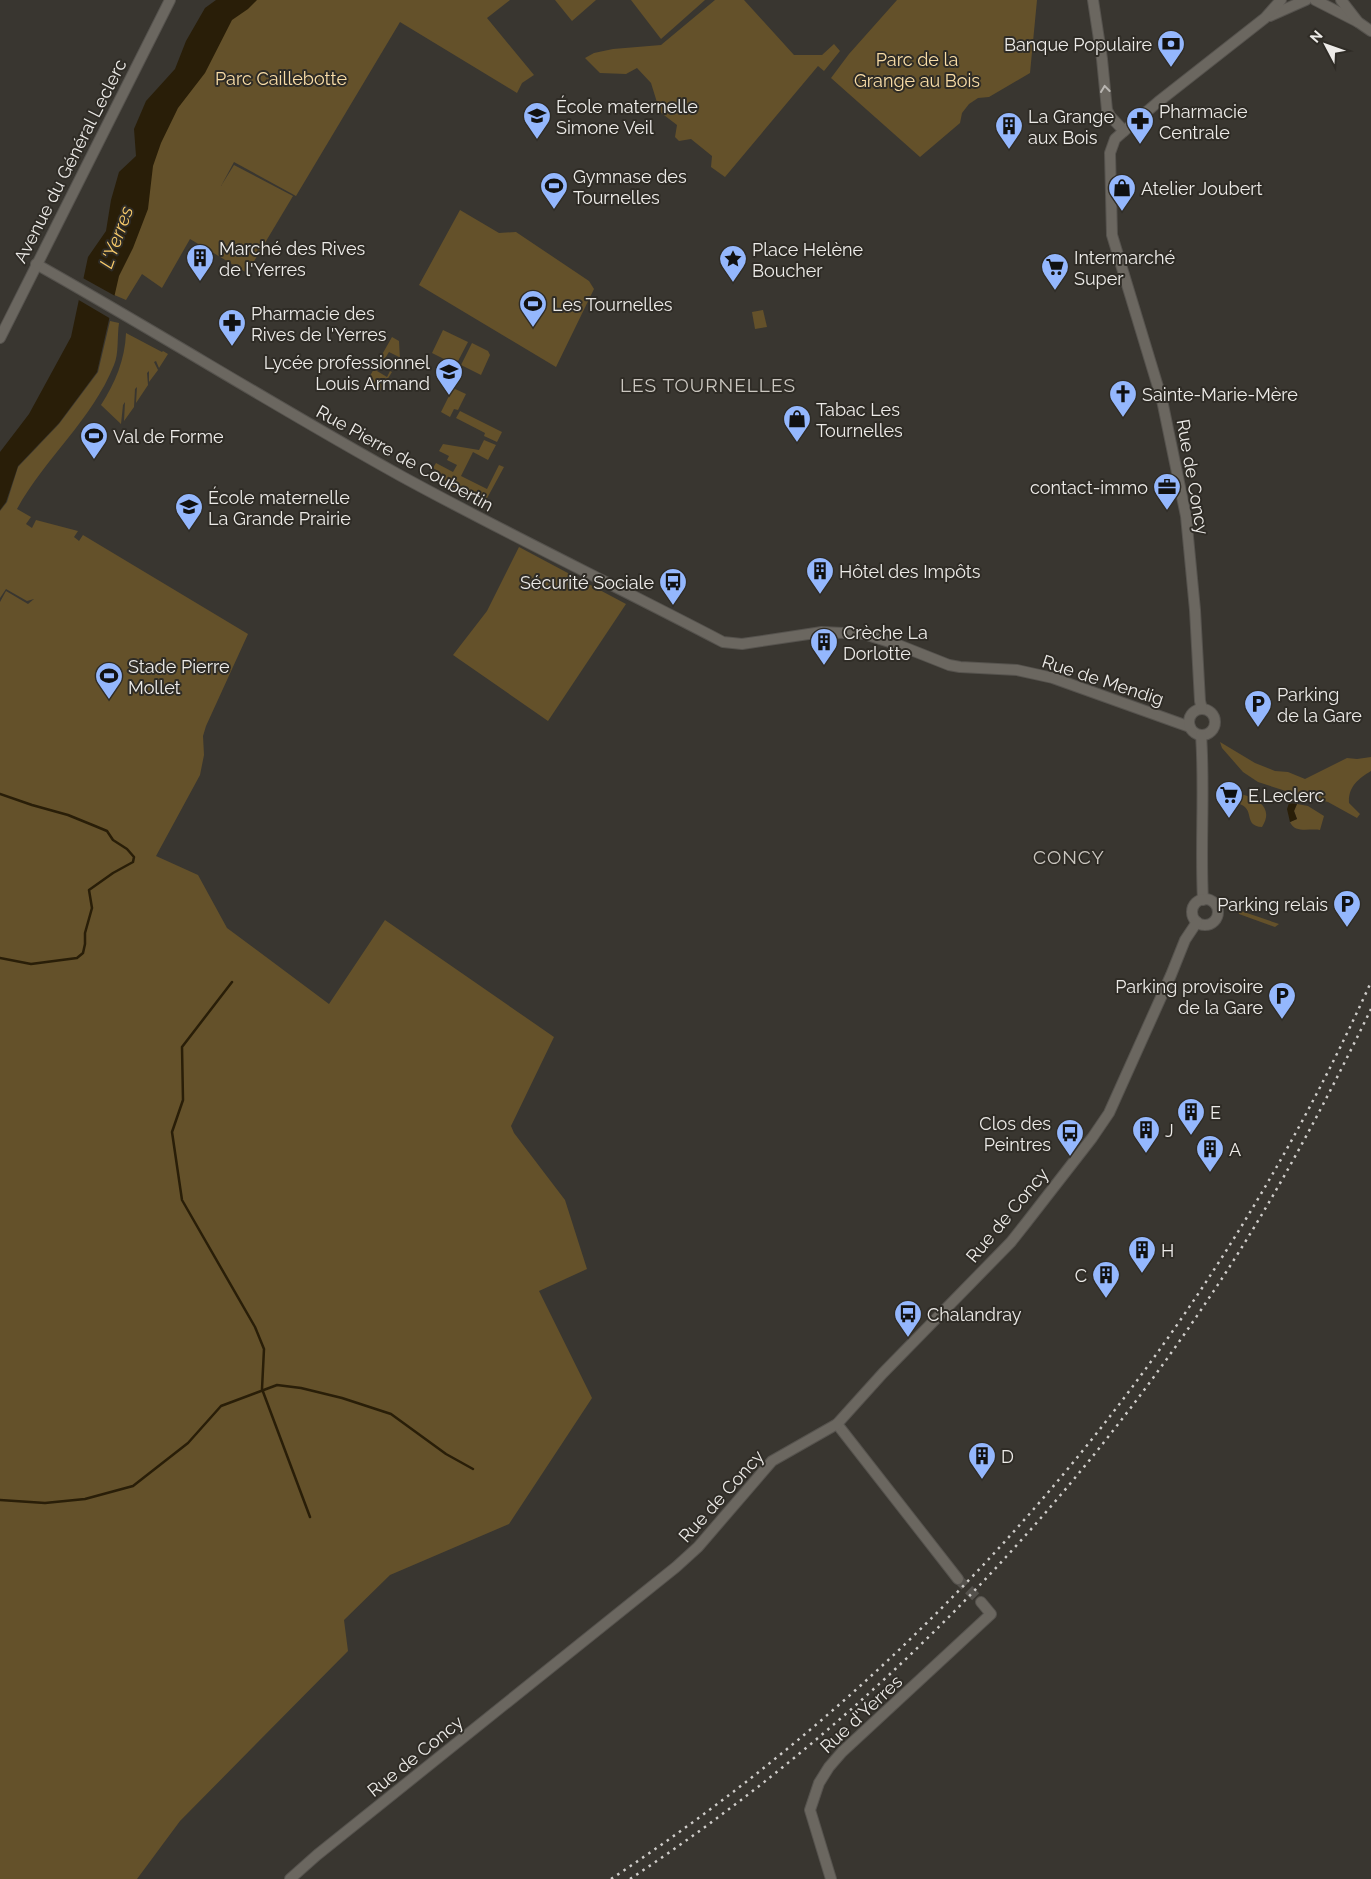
<svg xmlns="http://www.w3.org/2000/svg" width="1371" height="1879" viewBox="0 0 1371 1879" font-family="Raleway,sans-serif">
<style>
.green{fill:#64512a}
.water{fill:#291e08}
.pier{fill:#393630}
.lines{fill:none;stroke-linecap:round;stroke-linejoin:round}
.stream{stroke:#291e08;stroke-width:2.5}
.minor-tunnel{stroke:#54514c;stroke-width:10;stroke-dasharray:10 5;stroke-linecap:butt}
.minor-casing{stroke:#56534e;stroke-width:12}
.minor{stroke:#6b6760;stroke-width:10}
.rail{stroke:#cfcdca;stroke-width:2.5;stroke-dasharray:2.5 5;stroke-linecap:butt}
.oneway{stroke:#b9b6b2}
.labels{text-anchor:middle;dominant-baseline:central;stroke-width:4;stroke-linejoin:round;paint-order:stroke}
.poi-label{font-size:18px;fill:#edebe8;stroke:#2f2c26;text-anchor:start}
.park-label{font-size:18px;fill:#f9dda7;stroke:#2f2c26}
.street-label{font-size:18px;fill:#edebe8;stroke:#2f2c26}
.water-label{font-size:19px;font-style:italic;fill:#f9cb6a;stroke:#2f2c26}
.neighbourhood-label{font-size:19px;letter-spacing:1px;fill:#cbc7c0;stroke:#2f2c26}
</style>
<rect width="100%" height="100%" fill="#393630"/>
<!-- green -->
<g class="green">
<polygon points="255,0 510,0 487,18 534,75 522,83 517,93 400,22 296,196 234,162 221,186 234,165 293,196 247,273 190,239 162,288 142,274 126,300 112,294 153,160 170,120 229,20"/>
<polygon points="555,0 596,0 572,21"/>
<polygon points="631,0 705,0 661,39"/>
<polygon points="715,0 744,0 794,55 822,55 834,44 840,51 824,71 818,66 725,177 711,167 712,156 691,139 679,141 675,137 677,125 660,112 651,83 637,68 626,74 600,73 585,58 594,53 613,49 661,45"/>
<polygon points="897,0 1037,0 1030,73 989,97 978,98 969,104 962,113 960,123 920,157 831,78 849,54"/>
<polygon points="460,210 499,233 516,232 589,281 594,289 556,367 419,285"/>
<polygon points="763,310 767,327 755,329 752,312"/>
<path d="M110,321L119,323C117,336 119,354 114,365C92,420 45,458 17,509L31,517L26,524L32,528L36,520L78,531L74,537L79,541L83,535L248,634L206,726L203,736L204,755L200,775L156,856L198,875L227,928L329,1004L385,920L554,1037L511,1126L514,1133L565,1200L587,1269L539,1291L592,1398L509,1524L390,1575L344,1620L348,1651L180,1821L137,1879H0V602L6,591L28,604L34,599L27,601L6,589L0,598V511L7,502L18,467L59,424L98,372Z"/>
<polygon points="443,330 468,342 456,365 432,353"/>
<path d="M126,333L162,352L163,351L168,354L159,368L156,361L154,362L158,370L149,382V371L147,373L148,385L136,403L137,387L135,389L134,407L124,421L125,402L123,405L121,424L101,405C115,383 125,360 126,333Z"/>
<polygon points="392,337 399,341 400,360 397,363 396,362 399,357 389,352 377,371 387,377 390,371 392,372 380,391 366,383"/>
<polygon points="472,343 488,351 490,355 481,375 461,365"/>
<polygon points="453,388 466,394 458,410 454,409 450,417 441,412"/>
<polygon points="460,411 502,432 497,442 484,436 485,433 456,418"/>
<polygon points="484,440 496,445 488,460 473,452 461,476 487,489 499,465 504,467 485,502 447,484 441,473 433,468 436,463 453,472 457,465 447,460 449,456 439,451 443,444 479,450"/>
<polygon points="519,547 626,604 548,721 453,655 487,611"/>
<path d="M1220,742L1255,763L1275,771L1288,772L1305,779L1347,758L1357,759L1371,757V771C1358,779 1348,787 1349,803L1360,814L1357,818L1328,802L1292,793L1258,782L1243,772L1222,748Z"/>
<path d="M1216,791C1236,791 1280,799 1262,827C1244,826 1254,811 1242,805C1235,802 1225,804 1218,804Z"/>
<path d="M1297,804L1308,806L1324,816L1320,830C1310,828 1295,834 1290,822L1297,819L1294,811Z"/>
<polygon points="1238,910 1279,924 1275,927 1239,914"/>
</g>
<!-- water -->
<g class="water">
<polygon points="216,0 257,0 248,9 232,20 205,73 178,108 161,143 153,166 148,209 133,248 119,276 97,372 59,423 18,466 6,502 0,510 0,452 29,414 71,337 88,257 106,231 111,200 119,172 136,156 134,129 146,101 175,69 186,41 205,8"/>
<polygon points="1289,803 1297,804 1294,811 1297,819 1290,822 1287,809"/>
</g>
<!-- pier -->
<polygon class="pier" points="81,277 117,297 111,319 77,299"/>
<g class="lines">
<!-- stream -->
<g class="stream">
<polyline points="0,794 32,805 68,815 95,826 107,831 113,840 127,849 134,857 133,862 113,873 89,890 92,908 85,933 85,944 83,953 77,958 31,964 0,958"/>
<polyline points="232,982 182,1047 183,1100 172,1132 182,1200 255,1327 264,1349 262,1389 310,1517"/>
<polyline points="0,1500 45,1503 85,1499 133,1486 188,1443 221,1406 277,1385 301,1388 342,1398 391,1414 446,1454 473,1469"/>
</g>
<!-- minor-tunnel -->
<polyline class="minor-tunnel" points="958,1579 981,1602"/>
<defs>
<g id="minor">
<polyline points="1093,0 1102,59 1107,110 1110,116 1124,131"/>
<polyline points="1315,0 1358,22"/>
<polyline points="1341,0 1358,22 1371,31"/>
<polyline points="1270,16 1306,0"/>
<path d="M36,264C159,333 278,408 401,476C507,534 616,586 723,642L742,644L822,632L864,634L896,644L949,665L960,667L1017,670L1053,678L1190,727"/>
<polyline points="0,338 170,0"/>
<circle cx="1202" cy="722" r="13"/>
<polyline points="1202,709 1200,701 1195,610 1186,516 1162,400 1112,235 1110,153 1115,139 1124,131 1158,102 1265,18 1281,0"/>
<path d="M1201,735C1205,790 1200,845 1203,900"/>
<circle cx="1205" cy="912" r="13"/>
<polyline points="837,1424 958,1579"/>
<polyline points="290,1879 317,1855 676,1567 698,1547 772,1461 837,1424 883,1373 1011,1242 1026,1223 1092,1138 1109,1113 1171,975 1185,940 1197,922"/>
<polyline points="831,1879 810,1810 819,1783 829,1767 842,1752 991,1614 981,1602"/>
</g>
</defs>
<!-- minor casing -->
<use href="#minor" class="minor-casing"/>
<!-- minor -->
<use href="#minor" class="minor"/>
<!-- rail -->
<g class="rail">
<path d="M611,1879C946,1658 1206,1347 1371,982"/>
<path d="M630,1879C859,1728 1057,1526 1209,1298C1271,1206 1323,1108 1371,1009"/>
</g>
</g>
<!-- one-way arrows -->
<defs><path id="oneway-chevron" d="M-2-3.5L2.5 0L-2 3.5" fill="none" stroke-width="1.6" stroke-linecap="round" stroke-linejoin="round" transform="scale(1.25)"/></defs>
<use class="oneway" href="#oneway-chevron" transform="translate(1105 89) rotate(-97)"/>
<!-- icons -->
<defs>
<symbol id="bank-pin" viewBox="-11 -11 22 30"><path d="M0 17L-7.5 6A9.5 9.5 0 1 1 7.5 6Z" fill="#94b7fd" stroke="#2f2c26"/><path d="M-6-4H6V4H-6ZM0-2.3a2.3 2.3 0 1 0 0 4.6a2.3 2.3 0 1 0 0-4.6Z" fill="#111"/></symbol>
<symbol id="school-pin" viewBox="-11 -11 22 30"><path d="M0 17L-7.5 6A9.5 9.5 0 1 1 7.5 6Z" fill="#94b7fd" stroke="#2f2c26"/><path d="M0-5L7-2L0 1L-7-2ZM-4 1L0 2.5L4 1V4Q0 6-4 4Z" fill="#111"/></symbol>
<symbol id="pharmacy-pin" viewBox="-11 -11 22 30"><path d="M0 17L-7.5 6A9.5 9.5 0 1 1 7.5 6Z" fill="#94b7fd" stroke="#2f2c26"/><path d="M-2-6h4v4h4v4h-4v4h-4v-4h-4v-4h4Z" fill="#111"/></symbol>
<symbol id="building-pin" viewBox="-11 -11 22 30"><path d="M0 17L-7.5 6A9.5 9.5 0 1 1 7.5 6Z" fill="#94b7fd" stroke="#2f2c26"/><path d="M-4-6H4V6H1V3H-1V6H-4ZM-2.5-4.3h1.7v1.8h-1.7ZM.8-4.3h1.7v1.8H.8ZM-2.5-1h1.7V.8h-1.7ZM.8-1h1.7V.8H.8Z" fill="#111"/></symbol>
<symbol id="stadium-pin" viewBox="-11 -11 22 30"><path d="M0 17L-7.5 6A9.5 9.5 0 1 1 7.5 6Z" fill="#94b7fd" stroke="#2f2c26"/><path d="M0-5a6.5 5 0 1 0 0 10a6.5 5 0 1 0 0-10ZM-3.5-1.8h7v3.6h-7Z" fill="#111"/></symbol>
<symbol id="shop-pin" viewBox="-11 -11 22 30"><path d="M0 17L-7.5 6A9.5 9.5 0 1 1 7.5 6Z" fill="#94b7fd" stroke="#2f2c26"/><path d="M-5-2.5h2.3a2.7 3.5 0 0 1 5.4 0H5L5.5 6h-11ZM-1.5-2.5h3a1.5 2.3 0 0 0-3 0Z" fill="#111"/></symbol>
<symbol id="sight-pin" viewBox="-11 -11 22 30"><path d="M0 17L-7.5 6A9.5 9.5 0 1 1 7.5 6Z" fill="#94b7fd" stroke="#2f2c26"/><path d="M0-6L1.8-2.2L6-1.7L2.9 1.2L3.7 5.4L0 3.3L-3.7 5.4L-2.9 1.2L-6-1.7L-1.8-2.2Z" fill="#111"/></symbol>
<symbol id="supermarket-pin" viewBox="-11 -11 22 30"><path d="M0 17L-7.5 6A9.5 9.5 0 1 1 7.5 6Z" fill="#94b7fd" stroke="#2f2c26"/><path d="M-6-5.5h2.5l.6 2H6L4.5 2H-2.5L-4.4-4H-6ZM-1.5 3.2a1.3 1.3 0 1 0 .1 0ZM3 3.2a1.3 1.3 0 1 0 .1 0Z" fill="#111"/></symbol>
<symbol id="church-pin" viewBox="-11 -11 22 30"><path d="M0 17L-7.5 6A9.5 9.5 0 1 1 7.5 6Z" fill="#94b7fd" stroke="#2f2c26"/><path d="M-1.2-6h2.4v3.5h3.3v2.4h-3.3V6h-2.4V-.1h-3.3v-2.4h3.3Z" fill="#111"/></symbol>
<symbol id="office-pin" viewBox="-11 -11 22 30"><path d="M0 17L-7.5 6A9.5 9.5 0 1 1 7.5 6Z" fill="#94b7fd" stroke="#2f2c26"/><path d="M-6-3h4V-5.5h4V-3h4V5H-6ZM-1-4.5V-3h2v-1.5ZM-6 0V1H6V0Z" fill="#111"/></symbol>
<symbol id="bus-pin" viewBox="-11 -11 22 30"><path d="M0 17L-7.5 6A9.5 9.5 0 1 1 7.5 6Z" fill="#94b7fd" stroke="#2f2c26"/><path d="M-5-6H5V4H4V6H2V4H-2V6H-4V4H-5ZM-3.5-4V0h7V-4ZM-3.5 1.2v1.5H-2V1.2ZM2 1.2v1.5H3.5V1.2Z" fill="#111"/></symbol>
<symbol id="parking-pin" viewBox="-11 -11 22 30"><path d="M0 17L-7.5 6A9.5 9.5 0 1 1 7.5 6Z" fill="#94b7fd" stroke="#2f2c26"/><path d="M-3.5-5.5H1a3.5 3.5 0 0 1 0 7H-1V5.5H-3.5ZM-1-3.4V-.6H.8a1.4 1.4 0 0 0 0-2.8Z" fill="#111"/></symbol>
</defs>
<g fill-rule="evenodd">
<use href="#bank-pin" x="1155" y="28" width="32" height="43"/>
<use href="#school-pin" x="521" y="100" width="32" height="43"/>
<use href="#pharmacy-pin" x="1124" y="105" width="32" height="43"/>
<use href="#building-pin" x="993" y="110" width="32" height="43"/>
<use href="#stadium-pin" x="538" y="170" width="32" height="43"/>
<use href="#shop-pin" x="1106" y="172" width="32" height="43"/>
<use href="#building-pin" x="184" y="242" width="32" height="43"/>
<use href="#sight-pin" x="717" y="243" width="32" height="43"/>
<use href="#supermarket-pin" x="1039" y="251" width="32" height="43"/>
<use href="#stadium-pin" x="517" y="288" width="32" height="43"/>
<use href="#pharmacy-pin" x="216" y="307" width="32" height="43"/>
<use href="#school-pin" x="433" y="356" width="32" height="43"/>
<use href="#church-pin" x="1107" y="378" width="32" height="43"/>
<use href="#shop-pin" x="781" y="403" width="32" height="43"/>
<use href="#stadium-pin" x="78" y="420" width="32" height="43"/>
<use href="#office-pin" x="1151" y="471" width="32" height="43"/>
<use href="#school-pin" x="173" y="491" width="32" height="43"/>
<use href="#building-pin" x="804" y="555" width="32" height="43"/>
<use href="#bus-pin" x="657" y="566" width="32" height="43"/>
<use href="#building-pin" x="808" y="626" width="32" height="43"/>
<use href="#stadium-pin" x="93" y="660" width="32" height="43"/>
<use href="#parking-pin" x="1242" y="688" width="32" height="43"/>
<use href="#supermarket-pin" x="1213" y="779" width="32" height="43"/>
<use href="#parking-pin" x="1331" y="888" width="32" height="43"/>
<use href="#parking-pin" x="1266" y="980" width="32" height="43"/>
<use href="#building-pin" x="1175" y="1096" width="32" height="43"/>
<use href="#building-pin" x="1130" y="1114" width="32" height="43"/>
<use href="#bus-pin" x="1054" y="1117" width="32" height="43"/>
<use href="#building-pin" x="1194" y="1133" width="32" height="43"/>
<use href="#building-pin" x="1126" y="1234" width="32" height="43"/>
<use href="#building-pin" x="1090" y="1259" width="32" height="43"/>
<use href="#bus-pin" x="892" y="1298" width="32" height="43"/>
<use href="#building-pin" x="966" y="1440" width="32" height="43"/>
</g>
<g class="labels">
<!-- poi labels -->
<g class="poi-label">
<text x="1152" y="44" text-anchor="end">Banque Populaire</text>
<text x="556" y="106">École maternelle<tspan x="556" dy="21">Simone Veil</tspan></text>
<text x="1159" y="111">Pharmacie<tspan x="1159" dy="21">Centrale</tspan></text>
<text x="1028" y="116">La Grange<tspan x="1028" dy="21">aux Bois</tspan></text>
<text x="573" y="176">Gymnase des<tspan x="573" dy="21">Tournelles</tspan></text>
<text x="1141" y="188">Atelier Joubert</text>
<text x="219" y="248">Marché des Rives<tspan x="219" dy="21">de l'Yerres</tspan></text>
<text x="752" y="249">Place Helène<tspan x="752" dy="21">Boucher</tspan></text>
<text x="1074" y="257">Intermarché<tspan x="1074" dy="21">Super</tspan></text>
<text x="552" y="304">Les Tournelles</text>
<text x="251" y="313">Pharmacie des<tspan x="251" dy="21">Rives de l'Yerres</tspan></text>
<text x="430" y="362" text-anchor="end">Lycée professionnel<tspan x="430" dy="21">Louis Armand</tspan></text>
<text x="1142" y="394">Sainte-Marie-Mère</text>
<text x="816" y="409">Tabac Les<tspan x="816" dy="21">Tournelles</tspan></text>
<text x="113" y="436">Val de Forme</text>
<text x="1148" y="487" text-anchor="end">contact-immo</text>
<text x="208" y="497">École maternelle<tspan x="208" dy="21">La Grande Prairie</tspan></text>
<text x="839" y="571">Hôtel des Impôts</text>
<text x="654" y="582" text-anchor="end">Sécurité Sociale</text>
<text x="843" y="632">Crèche La<tspan x="843" dy="21">Dorlotte</tspan></text>
<text x="128" y="666">Stade Pierre<tspan x="128" dy="21">Mollet</tspan></text>
<text x="1277" y="694">Parking<tspan x="1277" dy="21">de la Gare</tspan></text>
<text x="1248" y="795">E.Leclerc</text>
<text x="1328" y="904" text-anchor="end">Parking relais</text>
<text x="1263" y="986" text-anchor="end">Parking provisoire<tspan x="1263" dy="21">de la Gare</tspan></text>
<text x="1210" y="1112">E</text>
<text x="1051" y="1123" text-anchor="end">Clos des<tspan x="1051" dy="21">Peintres</tspan></text>
<text x="1165" y="1130">J</text>
<text x="1229" y="1149">A</text>
<text x="1161" y="1250">H</text>
<text x="1087" y="1275" text-anchor="end">C</text>
<text x="927" y="1314">Chalandray</text>
<text x="1001" y="1456">D</text>
</g>
<!-- park labels -->
<g class="park-label">
<text x="917" y="59">Parc de la<tspan x="917" dy="21">Grange au Bois</tspan></text>
<text x="281" y="78">Parc Caillebotte</text>
</g>
<!-- street labels -->
<g class="street-label">
<text transform="translate(70 161) rotate(-63)">Avenue du Général Leclerc</text>
<text transform="translate(405 458) rotate(29)">Rue Pierre de Coubertin</text>
<text transform="translate(1193 477) rotate(80)">Rue de Concy</text>
<text transform="translate(1103 680) rotate(18)">Rue de Mendig</text>
<text transform="translate(1007 1215) rotate(-50)">Rue de Concy</text>
<text transform="translate(721 1496) rotate(-48)">Rue de Concy</text>
<text transform="translate(861 1714) rotate(-43)">Rue d'Yerres</text>
<text transform="translate(415 1756) rotate(-39)">Rue de Concy</text>
</g>
<!-- water labels -->
<g class="water-label">
<text transform="translate(116 237) rotate(-70)">L'Yerres</text>
</g>
<!-- neighbourhood labels -->
<g class="neighbourhood-label">
<text x="708" y="385">LES TOURNELLES</text>
<text x="1069" y="857">CONCY</text>
</g>
</g>
<!-- north arrow -->
<g transform="translate(1326 45) rotate(311)" stroke="#2f2c26" stroke-width="4" paint-order="stroke">
<path d="M0-4L9 19L0 12L-9 19Z" fill="#edebe8"/>
<text y="-8" font-size="14" font-weight="bold" text-anchor="middle" fill="#edebe8">N</text>
</g>
</svg>
